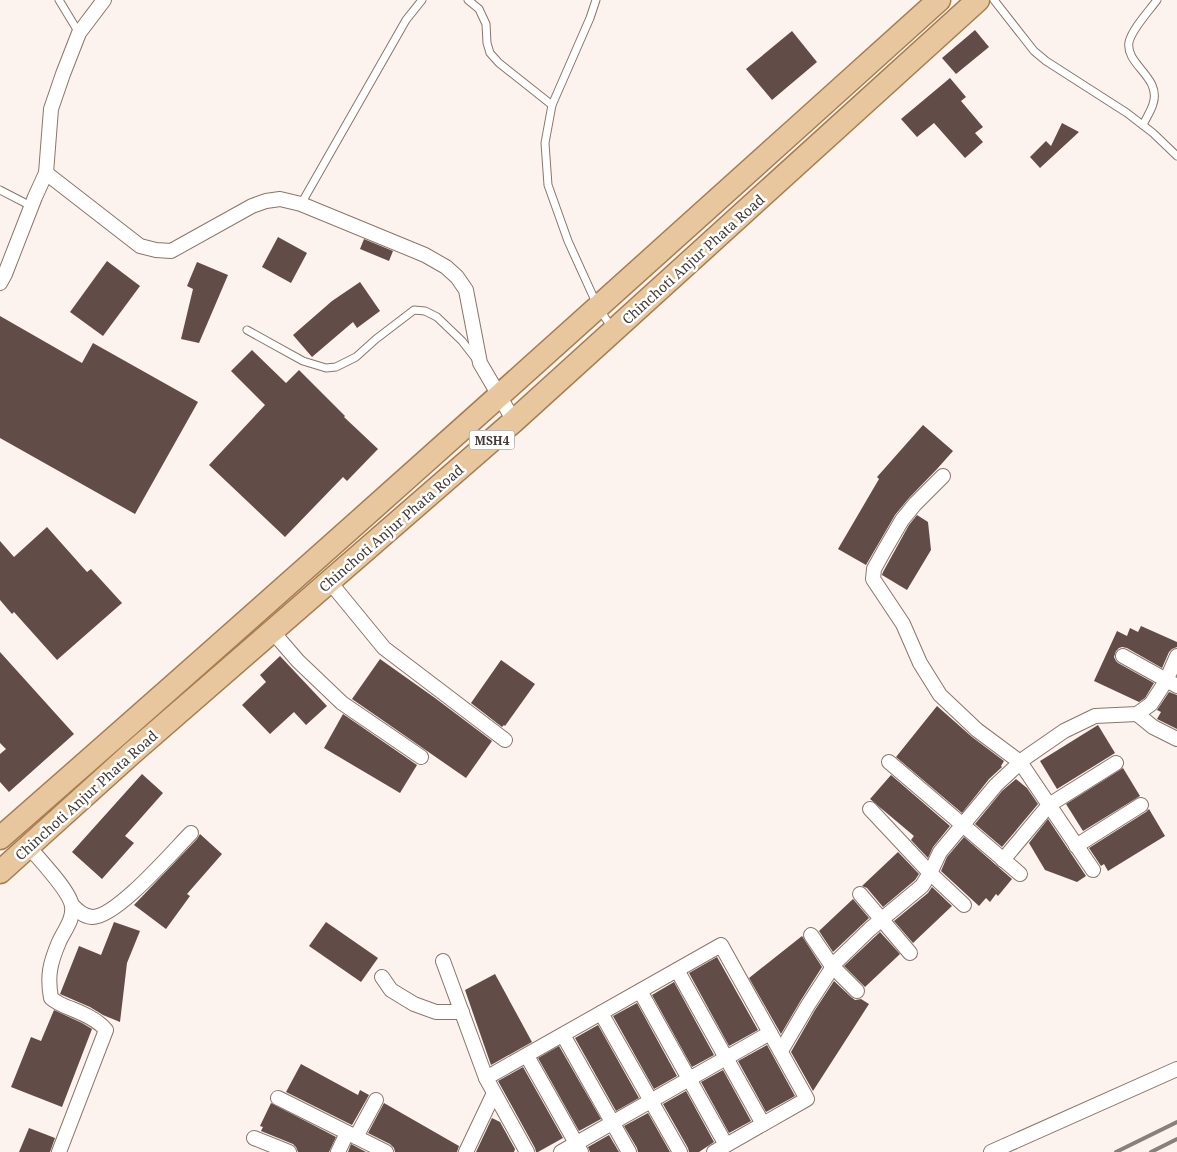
<svg xmlns="http://www.w3.org/2000/svg" width="1177" height="1152" viewBox="0 0 1177 1152" font-family="'Noto Serif',serif">
<style>
.building{fill:#624c48}
.lines{fill:none;stroke-linecap:round;stroke-linejoin:round}
.service-casing{stroke:#8a756a;stroke-width:9}
.minor-casing{stroke:#8a756a;stroke-width:16}
.primary-casing{stroke:#a67e4f;stroke-width:25}
.service{stroke:#fff;stroke-width:7}
.minor{stroke:#fff;stroke-width:14}
.primary{stroke:#e9c79e;stroke-width:22}
.rail{stroke:#8a807b;stroke-width:4}
.labels{text-anchor:middle;dominant-baseline:central;stroke-width:5;stroke-linejoin:round;paint-order:stroke}
.shield{fill:#fff;stroke:#7c7572;stroke-width:1}
.shield-label{font-size:12px;font-weight:bold;fill:#443a35}
.street-label{font-size:14px;fill:#443a35;stroke:#fff}
</style>
<rect width="100%" height="100%" fill="#fdf3ee"/>
<!-- building -->
<g class="building">
<polygon points="975,30 989,47 956,74 942,58"/>
<polygon points="792,31 817,62 772,100 746,69"/>
<polygon points="950,78 966,97 961,101 983,127 975,133 983,142 965,158 934,123 917,137 901,119"/>
<polygon points="1062,123 1079,132 1040,168 1030,157 1046,141 1051,146"/>
<polygon points="278,237 307,253 291,283 262,267"/>
<polygon points="364,239 393,251 389,261 360,249"/>
<polygon points="107,261 140,286 103,336 70,312"/>
<polygon points="197,262 228,275 199,343 181,339 193,289 187,286"/>
<polygon points="360,282 380,311 357,328 353,322 312,357 293,335 332,301"/>
<polygon points="0,316 82,363 93,343 198,402 135,514 0,438"/>
<polygon points="252,350 286,383 299,370 345,416 344,417 378,449 347,481 343,477 285,537 209,465 265,405 231,371"/>
<polygon points="923,425 953,451 937,469 909,498 895,515 866,565 838,549 879,479 877,477"/>
<polygon points="917,515 928,522 931,550 907,590 882,575 883,572 909,525"/>
<polygon points="47,527 87,572 91,569 122,603 57,660 14,612 12,614 0,600 0,541 14,557"/>
<polygon points="1141,626 1177,642 1177,647 1172,649 1169,652 1162,668 1127,648 1122,647 1119,648 1116,651 1114,657 1116,661 1118,663 1154,683 1145,698 1139,702 1094,681 1117,631 1127,636 1130,628 1138,632"/>
<polygon points="0,652 74,734 9,792 0,782 0,754 6,749 0,743"/>
<polygon points="280,656 327,706 306,725 294,712 270,734 242,705 266,682 260,675"/>
<polygon points="380,659 435,698 492,741 466,778 352,699"/>
<polygon points="501,660 535,684 505,726 504,725 502,727 471,703"/>
<polygon points="1169,692 1177,695 1177,729 1157,719 1161,712 1157,710"/>
<polygon points="937,706 954,721 972,737 1004,761 1001,766 1002,767 989,779 962,813 896,757"/>
<polygon points="343,714 417,765 400,793 324,748"/>
<polygon points="1098,725 1115,753 1057,789 1040,761"/>
<polygon points="1123,768 1140,796 1083,831 1066,804"/>
<polygon points="142,774 163,793 125,836 134,843 102,879 72,852"/>
<polygon points="891,775 950,826 933,847 928,858 911,840 914,836 870,799"/>
<polygon points="1016,779 1027,788 1038,804 1002,847 975,824 1002,791"/>
<polygon points="1149,809 1165,836 1108,871 1104,864 1101,866 1089,848 1146,812"/>
<polygon points="1048,819 1086,876 1077,882 1045,870 1029,843"/>
<polygon points="200,834 222,854 187,894 190,896 166,929 134,905 197,839"/>
<polygon points="964,837 1012,879 998,896 996,894 990,902 986,898 979,906 941,871 947,857"/>
<polygon points="898,852 919,874 915,880 883,907 867,888 862,886"/>
<polygon points="932,887 952,906 913,943 894,921 928,893"/>
<polygon points="853,899 869,918 833,952 819,931"/>
<polygon points="114,922 140,931 127,963 120,1022 103,1015 90,1007 60,994 79,946 101,955"/>
<polygon points="326,922 378,958 361,982 309,946"/>
<polygon points="880,932 900,954 865,987 844,966"/>
<polygon points="802,936 822,967 801,1000 781,1034 749,978"/>
<polygon points="717,957 758,1030 729,1046 689,973"/>
<polygon points="495,974 532,1042 491,1065 465,990"/>
<polygon points="834,981 851,997 855,1000 861,999 869,1004 813,1091 791,1052 815,1010"/>
<polygon points="674,982 714,1055 692,1067 652,995"/>
<polygon points="637,1003 677,1076 654,1089 613,1016"/>
<polygon points="54,1010 82,1023 92,1029 62,1107 11,1087 31,1037 41,1041"/>
<polygon points="598,1025 639,1098 616,1111 575,1038"/>
<polygon points="767,1045 795,1096 766,1112 738,1061"/>
<polygon points="559,1046 601,1119 579,1131 538,1058"/>
<polygon points="301,1064 358,1095 360,1090 369,1095 352,1125 286,1092"/>
<polygon points="523,1067 563,1138 538,1152 536,1152 535,1148 498,1081"/>
<polygon points="723,1070 751,1121 729,1133 701,1082"/>
<polygon points="686,1091 714,1142 699,1152 689,1152 688,1148 663,1104"/>
<polygon points="271,1103 336,1137 329,1152 298,1152 296,1147 293,1144 261,1131 263,1127 260,1126"/>
<polygon points="384,1103 459,1146 457,1152 395,1152 394,1148 390,1144 368,1133"/>
<polygon points="648,1113 670,1152 638,1152 637,1148 624,1126"/>
<polygon points="492,1118 500,1122 515,1149 514,1152 476,1152"/>
<polygon points="29,1128 55,1138 50,1152 19,1152"/>
<polygon points="609,1135 619,1152 590,1152 588,1147"/>
<polygon points="351,1144 366,1152 348,1152"/>
</g>
<g class="lines">
<defs>
<g id="service">
<polyline points="59,0 79,33"/>
<polyline points="468,0 479,9 486,24 487,43 490,53 499,63 552,105"/>
<polyline points="596,0 590,18 552,105 545,143 548,185 568,241 598,307 612,328"/>
<polyline points="994,0 1034,51 1046,61 1127,113 1153,133 1177,156"/>
<path d="M1143,125C1146,118 1151,111 1153,104C1162,77 1125,65 1129,42C1132,29 1149,11 1157,0"/>
<polyline points="0,190 31,206"/>
<polyline points="301,204 406,20 422,0"/>
<polyline points="247,330 303,361 326,368 336,367 356,357 376,339 414,310 425,311 437,317 462,341 476,359"/>
</g>
<g id="minor">
<polyline points="46,173 140,246 156,250 171,251 252,206 266,201 280,199 301,204 425,255 446,267 457,277 466,290 480,363 514,421"/>
<polyline points="0,283 5,274 35,197 46,173 51,109 63,74 79,33 104,0"/>
<polyline points="943,476 915,504 902,520 884,551 874,569 873,579 903,624 920,663 940,695 977,730 1020,762 1093,870"/>
<polyline points="329,581 384,648 505,740"/>
<polyline points="272,631 298,661 342,703 421,757"/>
<polyline points="1123,656 1177,686"/>
<polyline points="1137,714 1153,727 1177,739"/>
<polyline points="889,762 1020,874"/>
<polyline points="870,809 930,873 964,905"/>
<polyline points="1076,846 1141,805"/>
<path d="M29,847C39,859 70,891 72,906C74,919 64,931 59,942C50,963 47,976 51,998C58,1004 64,1006 72,1009C84,1014 98,1020 106,1030L59,1152"/>
<polyline points="1003,860 1049,805 1116,763"/>
<polyline points="860,894 910,953"/>
<path d="M72,905C78,911 83,916 92,917C116,918 173,851 191,833"/>
<polyline points="811,935 832,966 857,991"/>
<polyline points="443,961 486,1078"/>
<polyline points="677,970 763,1124"/>
<polyline points="382,977 391,990 414,1004 436,1012 462,1012"/>
<polyline points="640,991 726,1145"/>
<polyline points="601,1013 680,1152"/>
<polyline points="563,1035 629,1152"/>
<polyline points="781,1051 808,1005 836,962 870,929 922,886 930,873 940,852 996,785 1025,758 1064,731 1095,716 1137,714 1151,704 1166,681 1177,656"/>
<polyline points="527,1056 581,1152"/>
<polyline points="278,1098 386,1152"/>
<polyline points="356,1137 376,1100"/>
<polyline points="254,1138 289,1152"/>
<polyline points="338,1152 347,1133"/>
<polyline points="466,1152 494,1093"/>
<polyline points="527,1152 486,1078 721,945 807,1099 714,1152"/>
<polyline points="561,1152 770,1033"/>
<polyline points="991,1152 1177,1069"/>
</g>
<g id="primary">
<path d="M0,838C316,562 627,281 939,0"/>
<polyline points="0,872 132,753 514,421 978,0"/>
</g>
</defs>
<!-- service casing -->
<use href="#service" class="service-casing"/>
<!-- minor casing -->
<use href="#minor" class="minor-casing"/>
<!-- primary casing -->
<use href="#primary" class="primary-casing"/>
<!-- service -->
<use href="#service" class="service"/>
<!-- minor -->
<use href="#minor" class="minor"/>
<!-- primary -->
<use href="#primary" class="primary"/>
<!-- rail -->
<g class="rail">
<polyline points="1116,1152 1177,1122"/>
<polyline points="1151,1152 1177,1139"/>
</g>
</g>
<g class="labels">
<!-- shield labels -->
<rect class="shield" x="469.5" y="430.5" width="45" height="19" rx="4"/>
<g class="shield-label">
<text x="492" y="440">MSH4</text>
</g>
<!-- street labels -->
<g class="street-label">
<text transform="translate(693 259) rotate(-42)">Chinchoti Anjur Phata Road</text>
<text transform="translate(391 528) rotate(-41)">Chinchoti Anjur Phata Road</text>
<text transform="translate(86 795) rotate(-42)">Chinchoti Anjur Phata Road</text>
</g>
</g>
</svg>
